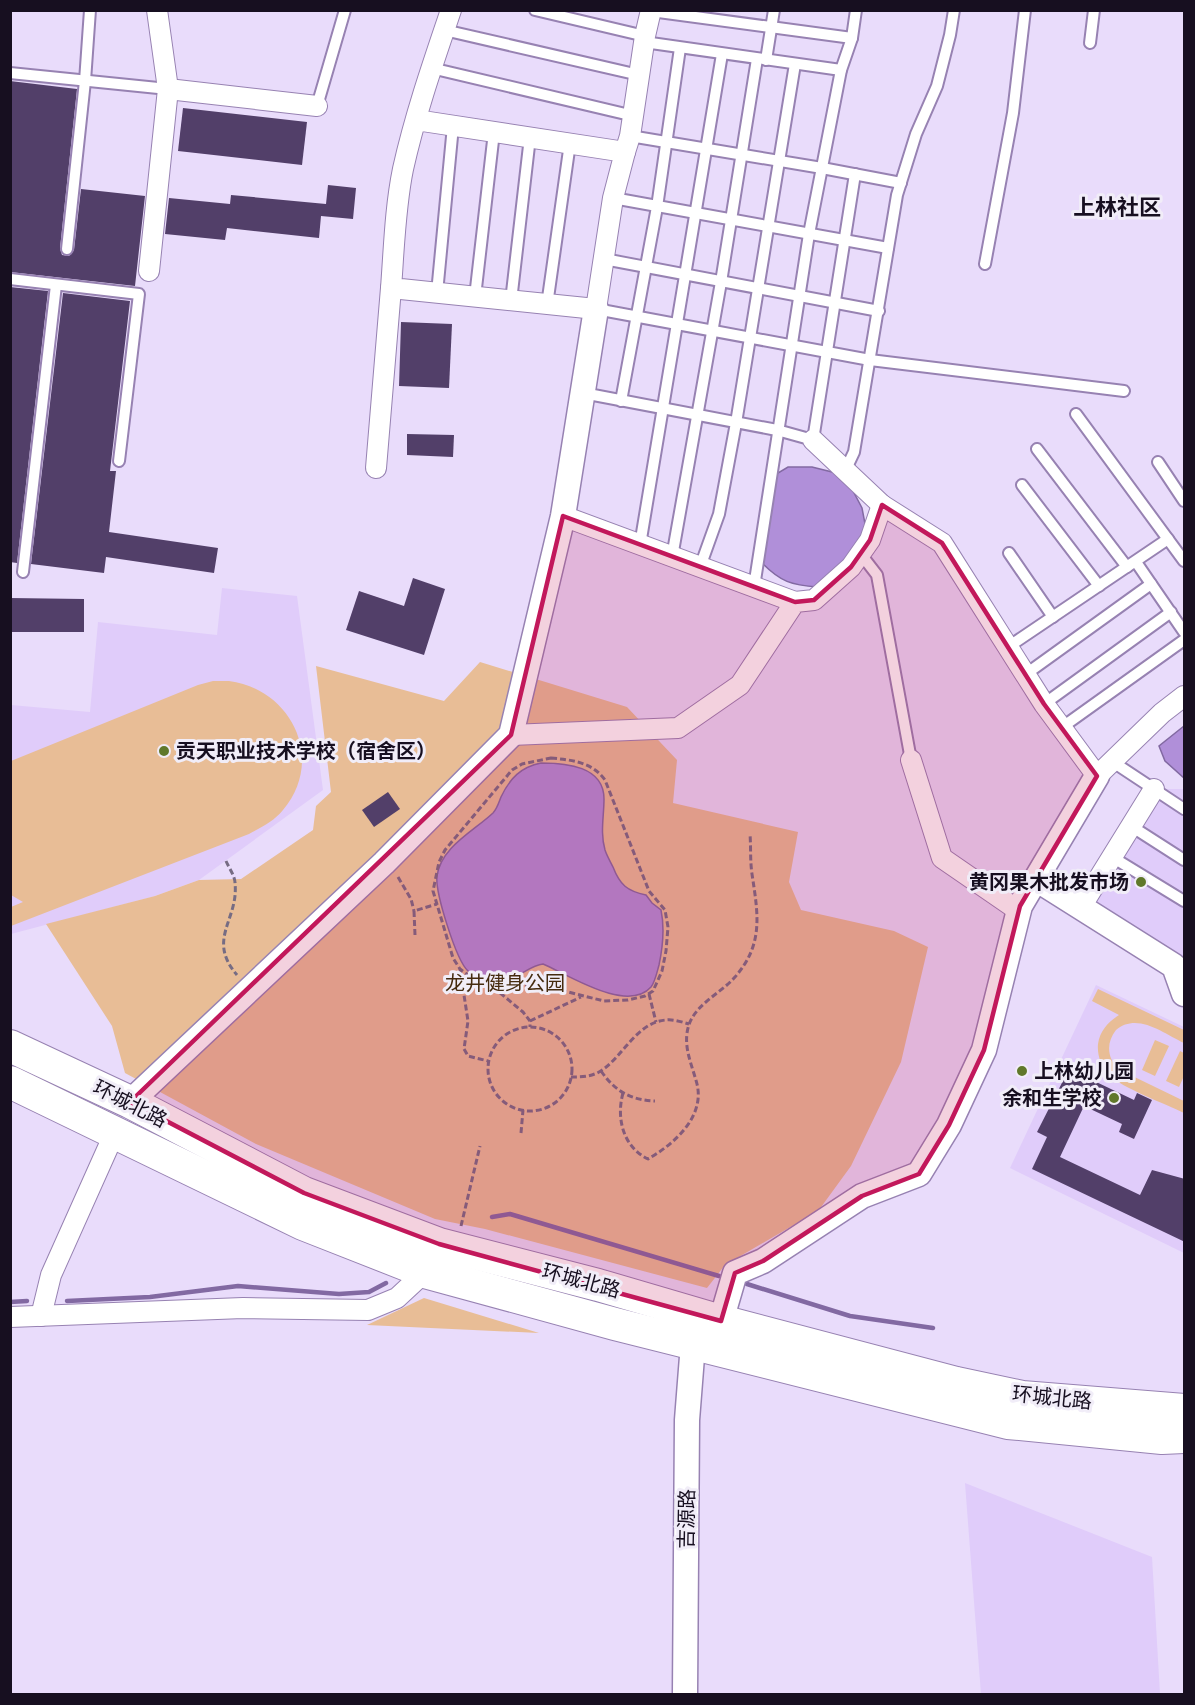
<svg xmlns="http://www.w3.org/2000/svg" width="1195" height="1705" viewBox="0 0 1195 1705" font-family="Karla,'Noto Sans SC',sans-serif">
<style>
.built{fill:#e0ccfa}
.green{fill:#e8bd96}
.water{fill:#b08fd9;stroke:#8269a2;stroke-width:1.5}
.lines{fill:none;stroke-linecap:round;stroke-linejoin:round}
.stream{stroke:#8269a2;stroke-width:4.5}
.building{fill:#523f69}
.service-casing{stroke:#9782b2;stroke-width:14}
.minor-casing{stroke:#9782b2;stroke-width:22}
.tertiary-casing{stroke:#9782b2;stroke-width:27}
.primary-casing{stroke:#9782b2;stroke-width:34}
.path{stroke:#766c83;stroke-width:3;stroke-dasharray:6 3;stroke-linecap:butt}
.service{stroke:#fff;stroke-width:10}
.minor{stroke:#fff;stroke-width:20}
.tertiary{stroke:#fff;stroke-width:24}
.primary{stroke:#fff;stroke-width:32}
.marked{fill:#c2185b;fill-opacity:0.2;stroke:#c2185b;stroke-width:4.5;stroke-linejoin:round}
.poi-dot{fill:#60782a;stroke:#f1edf8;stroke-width:2}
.labels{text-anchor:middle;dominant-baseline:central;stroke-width:6;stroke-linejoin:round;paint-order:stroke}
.poi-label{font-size:20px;font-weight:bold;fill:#170f20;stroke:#f1edf8;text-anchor:start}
.park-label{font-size:20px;fill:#452b0f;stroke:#f1edf8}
.street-label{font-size:20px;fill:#170f20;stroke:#f1edf8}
.quarter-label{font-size:22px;font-weight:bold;fill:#170f20;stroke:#f1edf8}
</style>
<rect width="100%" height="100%" fill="#e9dcfb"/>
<!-- built -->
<g class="built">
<polygon points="222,588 297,596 323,790 199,880 155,896 11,934 11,705 90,712 98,622 217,635"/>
<polygon points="1154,789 1184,789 1184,994 1174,966 1081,907"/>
<polygon points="1096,985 1184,1027 1184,1253 1010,1168"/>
<polygon points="965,1483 1152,1557 1160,1694 981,1694"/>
</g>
<!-- green -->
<g class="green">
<polygon points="480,662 627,707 677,760 673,803 798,832 789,882 801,910 894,931 928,947 901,1062 851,1166 816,1214 799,1222 725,1265 707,1288 485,1229 435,1219 256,1144 125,1073 112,1026 46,924 155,896 199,880 241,879 313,830 316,806 331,792 316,666 444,701"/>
<path d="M229,681C291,689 326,759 283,810C274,821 262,827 249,834L11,926V907L23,902L11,895V761L198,685L213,681Z"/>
<path d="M1098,989L1184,1030V1043C1163,1033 1137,1012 1116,1030C1106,1043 1107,1057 1118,1069L1184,1101V1113C1166,1104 1122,1088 1109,1075C1101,1067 1097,1055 1098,1044C1100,1031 1108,1022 1119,1015L1092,1001Z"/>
<polygon points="1155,1040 1169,1046 1155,1076 1142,1070"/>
<polygon points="1180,1051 1184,1053 1184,1076 1179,1087 1166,1081"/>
<polygon points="424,1298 539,1333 367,1325"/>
</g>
<!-- water -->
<g class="water">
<path d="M788,467H812L836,473L853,491L862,508L866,529L859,549L818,587C791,585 781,582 762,563L773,476Z"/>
<polygon points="1184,726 1184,778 1165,761 1159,746"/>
<path d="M541,763C566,763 604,766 604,799C604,816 600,833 605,850C607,856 610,861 613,867C620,885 627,891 646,895L652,903L661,910C665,929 663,946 659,965C657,972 655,982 651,987C627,1014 567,974 543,964C529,965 515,982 497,982C488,982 474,977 468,971C456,960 435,892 437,876C441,847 474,831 493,813C497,809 499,802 501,797C510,778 521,767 541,763Z"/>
</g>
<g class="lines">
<!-- stream -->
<g class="stream">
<polyline points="492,1217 510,1214 719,1276"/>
<polyline points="747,1284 850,1316 933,1328"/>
<polyline points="67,1301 150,1297 238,1286 339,1294 369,1292 386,1283"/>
<polyline points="10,1302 27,1301"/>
</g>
</g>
<!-- building -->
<g class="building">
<polygon points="10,81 77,89 60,248 62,255 69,256 74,250 81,189 145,196 135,286 10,272"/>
<polygon points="183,108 307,122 302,165 178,151"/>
<polygon points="328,185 356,188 353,219 321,216 319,238 227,228 225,240 165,234 169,198 230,204 231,195 326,204"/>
<polygon points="10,287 48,291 17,563 10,562"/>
<polygon points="63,293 130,301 110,471 116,471 109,532 218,548 214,573 106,557 104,573 31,564"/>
<polygon points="401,322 452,324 449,388 399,386"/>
<polygon points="407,434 454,435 453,457 407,455"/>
<polygon points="413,578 445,589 424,655 346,630 359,591 404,606"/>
<polygon points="10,598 84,599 84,632 10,632"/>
<polygon points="388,792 400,809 374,827 362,810"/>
<polygon points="1069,1069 1134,1100 1137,1093 1152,1100 1134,1139 1119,1132 1122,1124 1084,1106 1060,1157 1140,1195 1152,1170 1185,1179 1185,1242 1032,1169 1047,1137 1037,1132"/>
</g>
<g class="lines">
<defs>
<g id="service">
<polyline points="535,10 645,36"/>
<polyline points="651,11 852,38"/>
<polyline points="444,30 639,75"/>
<polyline points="644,42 841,70"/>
<polyline points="1090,43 1094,10"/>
<polyline points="766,60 774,10"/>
<polyline points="431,68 634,116"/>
<polyline points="10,73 168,89"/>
<polyline points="317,106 345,10"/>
<polyline points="630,136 822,168 901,183"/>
<polyline points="613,198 888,248"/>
<polyline points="67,249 85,81 90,10"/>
<polyline points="604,259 879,311"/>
<polyline points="985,264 1013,113 1025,10"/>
<polyline points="10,279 139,294 119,461"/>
<polyline points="437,293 453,126"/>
<polyline points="475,297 494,132"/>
<polyline points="511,301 530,137"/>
<polyline points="547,305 570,143"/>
<polyline points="596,309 870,360 1124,391"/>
<polyline points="583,393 777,430 813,440 855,174"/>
<polyline points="621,401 657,207 680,48"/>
<polyline points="1076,414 1184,561"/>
<polyline points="1037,449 1127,567"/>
<polyline points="1158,462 1184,501"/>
<polyline points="845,471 854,452 897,195 916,134 937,86 950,35 954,10"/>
<polyline points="1022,485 1099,586"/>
<polyline points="640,545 722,54"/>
<polyline points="860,553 877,575 911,760"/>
<polyline points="1009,553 1053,617"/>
<polyline points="672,557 721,282 757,59"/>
<polyline points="1136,562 1184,632"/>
<polyline points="700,567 719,514 736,423 795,64"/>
<polyline points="23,572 56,285"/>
<polyline points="754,587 809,234 841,70 852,38 856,10"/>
<polyline points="1008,647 1168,539"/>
<polyline points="1026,674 1151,584"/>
<polyline points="1044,704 1171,612"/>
<polyline points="1061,728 1184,640"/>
<polyline points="1113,762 1184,809"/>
<polyline points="1131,826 1184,860"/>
<polyline points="1112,857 1184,901"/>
</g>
<g id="minor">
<polyline points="157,10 168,89 317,106"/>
<path d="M416,120L625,152L613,198L596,309L391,288C394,249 395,208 403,169C415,115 433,63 451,10"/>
<polyline points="625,152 630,136 645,36 651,10"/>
<polyline points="149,271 168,89"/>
<polyline points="813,440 882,505"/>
<polyline points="376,468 391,288"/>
<polyline points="563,516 795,602"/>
<polyline points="511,735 678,728 740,685 795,602 814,600 851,567 870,540 882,505 942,543 1044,704 1097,776 1162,713 1184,696"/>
<polyline points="911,760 942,858 1019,911"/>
<polyline points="1081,907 1154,789"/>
<polyline points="41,1316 51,1275 115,1132"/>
<polyline points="10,1317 243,1308 368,1310 397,1298 425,1272"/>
</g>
<g id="tertiary">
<polyline points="1036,879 1097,776"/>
<polyline points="130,1102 384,863 511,735 563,516 596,309"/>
<polyline points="721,1321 735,1273 763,1261 862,1196 919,1174 949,1125 984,1050 1020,906 1036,879 1174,966 1184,994"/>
<polyline points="685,1694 687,1420 693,1344"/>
</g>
<g id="primary">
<polyline points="10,1046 130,1102 304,1193 439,1244 598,1285 721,1321 956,1383 1022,1397 1184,1410"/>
<polyline points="10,1082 303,1224 425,1272 615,1324 1008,1423 1162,1438 1184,1437"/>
</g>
</defs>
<!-- service casing -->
<use href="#service" class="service-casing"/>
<!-- minor casing -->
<use href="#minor" class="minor-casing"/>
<!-- tertiary casing -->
<use href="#tertiary" class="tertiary-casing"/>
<!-- primary casing -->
<use href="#primary" class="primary-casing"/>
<!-- path -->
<g class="path">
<path d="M551,758C572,760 592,762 605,780L649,891L665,910L668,927L666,951L662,971L653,991L645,996L628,1000L604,1001L544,986H492L475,980L460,969L453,958L433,891L439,862L445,850L512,770L522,764Z"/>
<path d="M226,861C229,868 235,876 235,883C239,920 206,939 237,975"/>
<polyline points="398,877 411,899 414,911"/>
<polyline points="415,935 414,911 437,904"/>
<polyline points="460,969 468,1021 464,1049 468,1056 488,1061"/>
<polyline points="493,987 523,1012 530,1021 530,1027"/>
<polyline points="649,994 656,1022"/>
<polyline points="530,1021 581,997"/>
<circle cx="530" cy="1069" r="42"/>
<path d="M601,1071C615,1091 630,1100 655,1101"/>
<path d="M571,1077C580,1077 590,1077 599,1072C622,1059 636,1022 666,1020C673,1019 682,1022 689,1024"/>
<path d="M623,1093C616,1118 623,1147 648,1159C674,1144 705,1117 697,1084C692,1064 681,1044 690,1022C699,1002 721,993 735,977C764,944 758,914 752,874C750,861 751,847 750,834"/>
<polyline points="521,1133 523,1110"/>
<polyline points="461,1226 480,1146"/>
</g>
<!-- service -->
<use href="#service" class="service"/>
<!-- minor -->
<use href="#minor" class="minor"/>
<!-- tertiary -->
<use href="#tertiary" class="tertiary"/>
<!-- primary -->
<use href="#primary" class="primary"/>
</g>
<!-- marked area -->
<path class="marked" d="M882,505L942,543L1044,704L1097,776L1020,906L984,1050L949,1125L919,1174L862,1196L763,1261L735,1273L721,1321L439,1244L304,1193L130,1102L511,735L563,516L795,602L814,600L851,567L870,540Z"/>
<!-- markers -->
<g class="poi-dot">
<circle cx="164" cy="751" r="6"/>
<circle cx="1141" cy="882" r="6"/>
<circle cx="1022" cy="1071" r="6"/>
<circle cx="1114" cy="1098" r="6"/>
</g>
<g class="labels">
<!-- poi labels -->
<g class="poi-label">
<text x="176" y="751">贡天职业技术学校（宿舍区）</text>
<text x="1129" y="882" text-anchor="end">黄冈果木批发市场</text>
<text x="1034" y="1071">上林幼儿园</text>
<text x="1102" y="1098" text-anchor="end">余和生学校</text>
</g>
<!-- park labels -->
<g class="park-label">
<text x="505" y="983">龙井健身公园</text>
</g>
<!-- street labels -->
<g class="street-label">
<text transform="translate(130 1104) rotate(27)">环城北路</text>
<text transform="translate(581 1281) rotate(15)">环城北路</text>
<text transform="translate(1052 1398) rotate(6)">环城北路</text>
<text transform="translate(687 1519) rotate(-89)">吉源路</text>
</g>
<!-- quarter labels -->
<g class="quarter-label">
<text x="1117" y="208">上林社区</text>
</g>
</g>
<!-- border -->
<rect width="1195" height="1705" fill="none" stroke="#170f20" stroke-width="24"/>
</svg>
